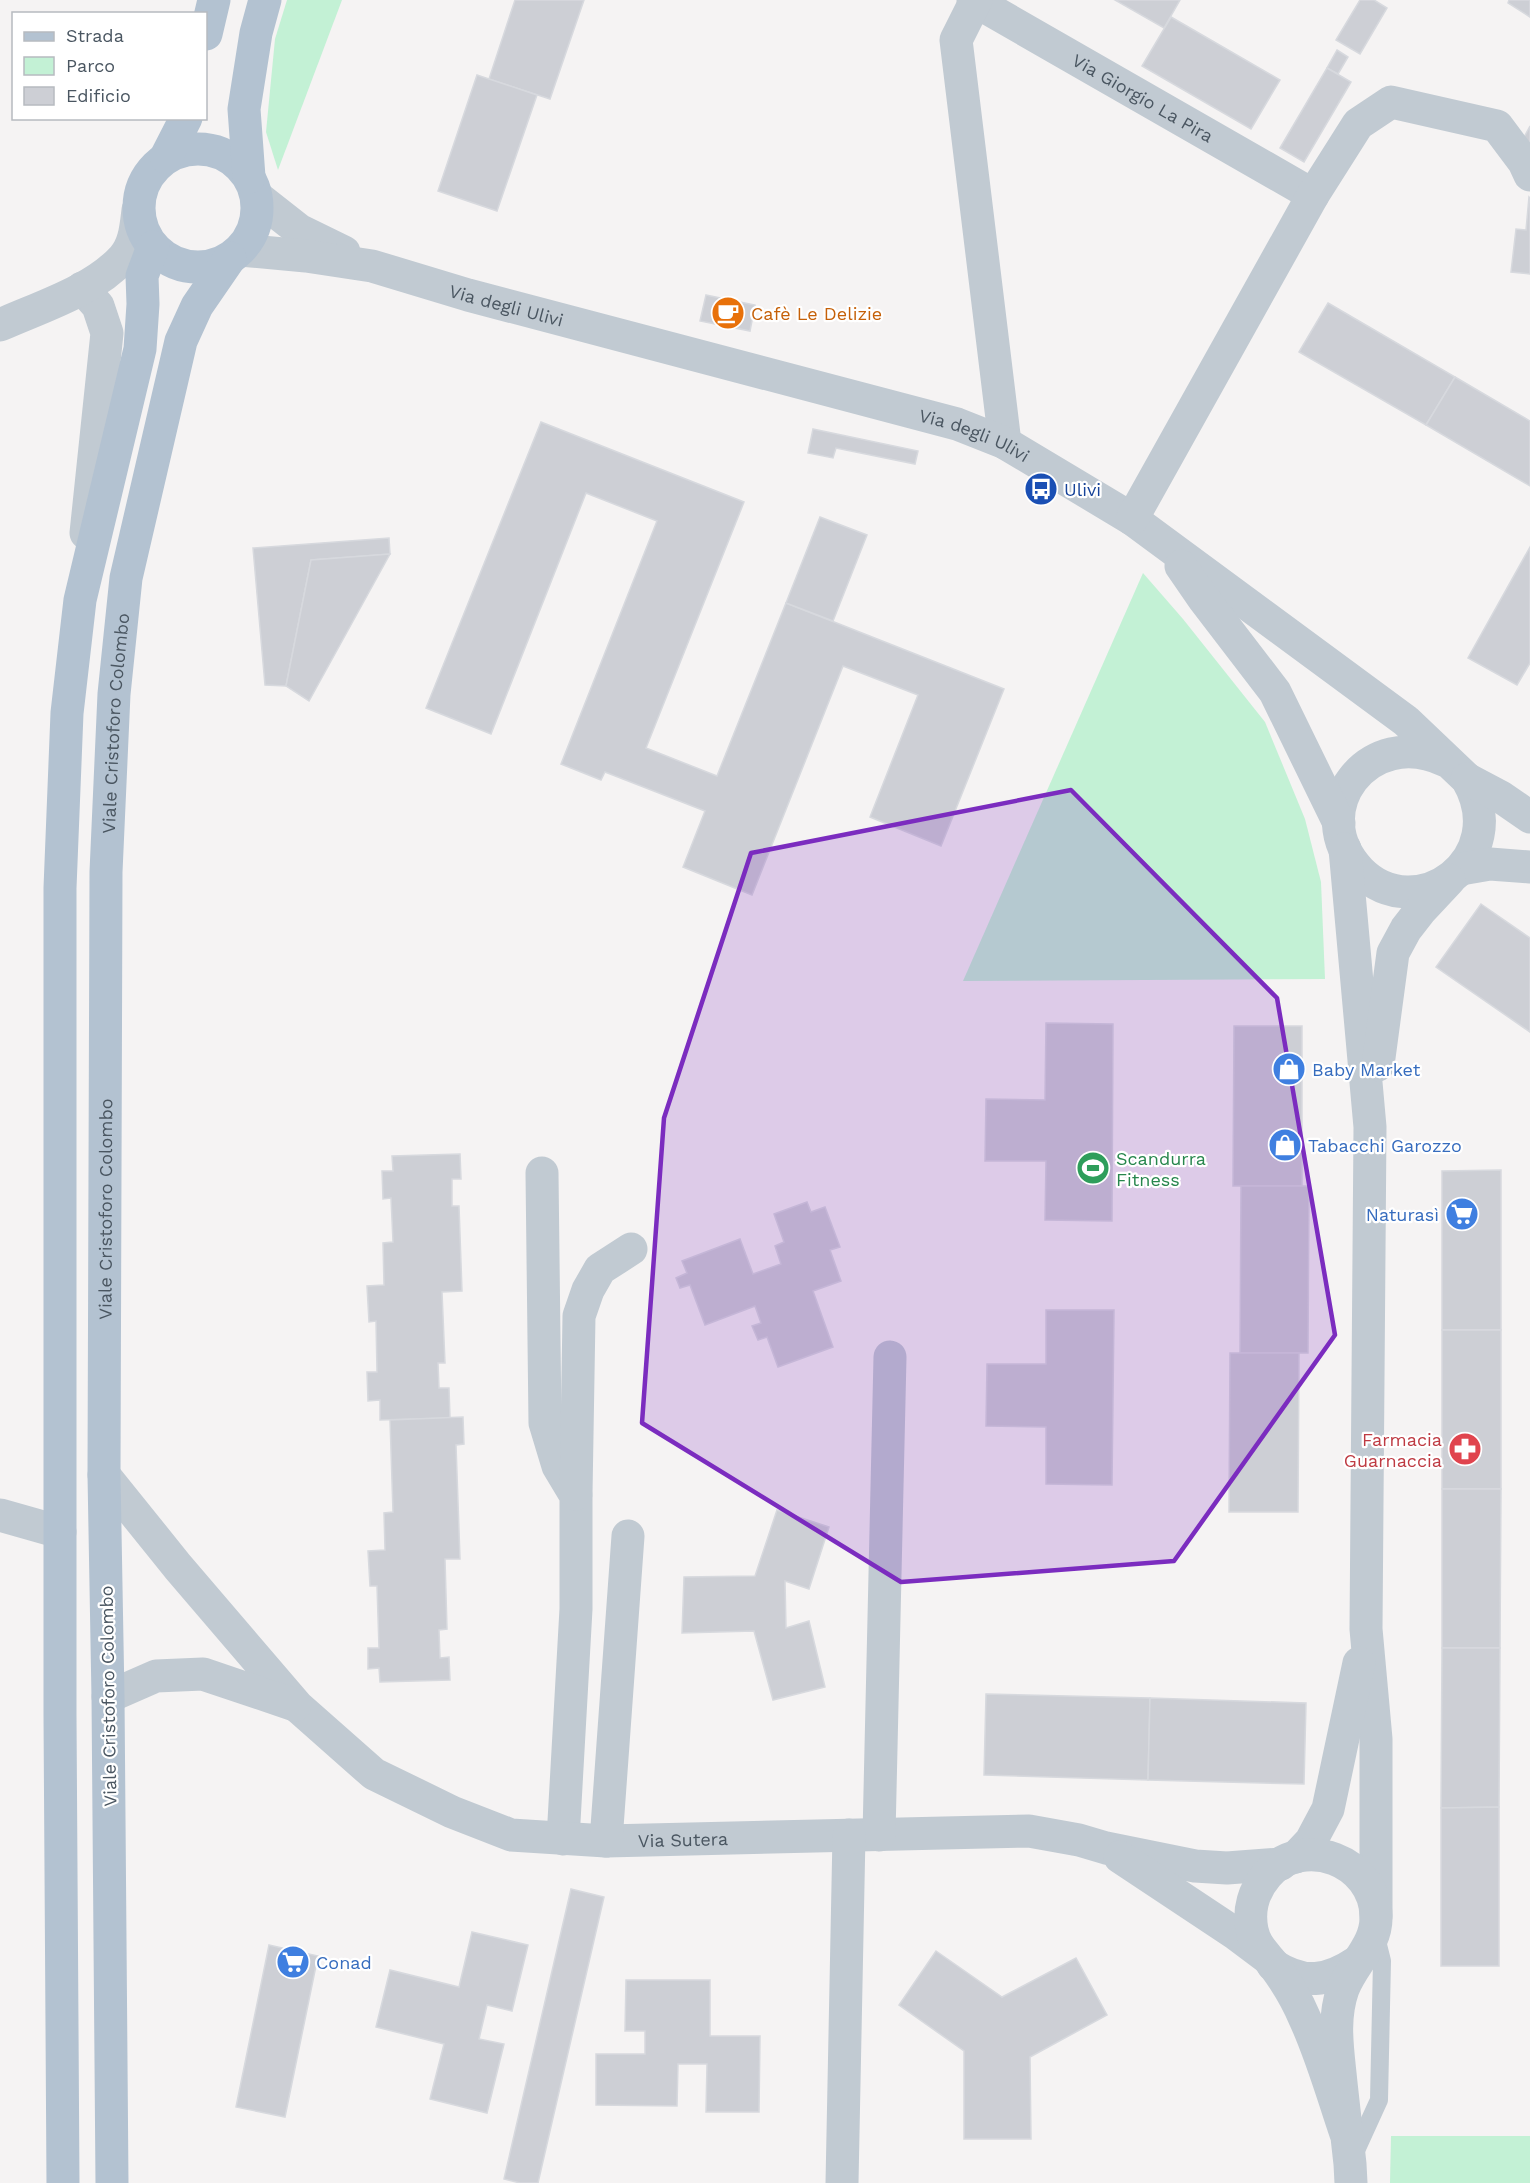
<svg xmlns="http://www.w3.org/2000/svg" width="1530" height="2183" viewBox="0 0 1530 2183" font-family="'Work Sans',sans-serif">
<style>
.green{fill:#c3f1d5}
.building{fill:#cdcfd5;stroke:#d7d9de;stroke-width:1.5}
.lines{fill:none;stroke-linecap:round;stroke-linejoin:round}
.lane{stroke:#c1cad2;stroke-width:18}
.street{stroke:#c1cad2;stroke-width:33}
.primary{stroke:#b3c2d1;stroke-width:33}
.marked{fill:#7b2cbf;fill-opacity:0.2;stroke:#7b2cbf;stroke-width:4.5;stroke-linejoin:round}
.labels{text-anchor:middle;dominant-baseline:central;stroke-width:4.5;stroke-linejoin:round;paint-order:stroke}
.street-label{font-size:18px;fill:#4a5661;stroke:#fff}
.food-label{font-size:18px;fill:#c56008;stroke:#fff;text-anchor:start}
.transit-label{font-size:18px;fill:#164399;stroke:#fff;text-anchor:start}
.shop-label{font-size:18px;fill:#366cbe;stroke:#fff;text-anchor:start}
.leisure-label{font-size:18px;fill:#27864d;stroke:#fff;text-anchor:start}
.health-label{font-size:18px;fill:#be3a42;stroke:#fff;text-anchor:end}
</style>
<rect width="100%" height="100%" fill="#f5f3f3"/>
<!-- green -->
<g class="green">
<polygon points="287,0 342,0 278,170 266,132 275,39"/>
<polygon points="1143,573 1183,619 1265,722 1305,819 1321,882 1325,979 963,981"/>
<polygon points="1391,2136 1530,2136 1530,2183 1390,2183"/>
</g>
<!-- building -->
<g class="building">
<polygon points="515,0 584,0 550,99 489,79"/>
<polygon points="1115,0 1180,0 1164,28"/>
<polygon points="1360,0 1374,0 1387,8 1360,54 1336,40"/>
<polygon points="1509,0 1530,0 1530,17 1508,3"/>
<polygon points="1171,17 1280,80 1251,129 1142,66"/>
<polygon points="1337,50 1348,57 1338,74 1327,68"/>
<polygon points="1327,68 1351,82 1304,162 1280,148"/>
<polygon points="477,75 537,95 497,211 438,191"/>
<polygon points="1530,126 1530,157 1522,141"/>
<polygon points="1529,197 1530,198 1530,274 1511,272 1516,229 1526,230"/>
<polygon points="706,295 755,305 750,331 700,321"/>
<polygon points="1328,303 1455,377 1426,425 1299,352"/>
<polygon points="1455,377 1530,421 1530,486 1426,425"/>
<polygon points="541,422 744,502 646,748 717,776 786,603 1004,689 941,846 870,817 918,695 843,666 752,895 683,867 705,811 605,772 601,780 561,764 657,521 586,493 491,734 426,708"/>
<polygon points="813,429 918,451 915,464 836,448 833,458 808,453"/>
<polygon points="820,517 867,535 833,621 786,603"/>
<polygon points="389,538 390,554 311,560 286,686 265,685 253,548"/>
<polygon points="1530,547 1530,663 1517,685 1468,658"/>
<polygon points="390,554 309,701 286,686 311,560"/>
<polygon points="1481,904 1530,938 1530,1032 1436,967"/>
<polygon points="1046,1023 1113,1024 1112,1221 1045,1220 1046,1161 985,1161 986,1099 1045,1100"/>
<polygon points="1234,1026 1302,1026 1302,1186 1233,1186"/>
<polygon points="460,1154 461,1179 452,1179 452,1206 459,1206 462,1291 442,1292 445,1363 438,1363 439,1388 449,1388 450,1418 380,1420 380,1400 368,1401 367,1372 377,1372 376,1321 369,1322 367,1286 384,1285 383,1243 393,1242 391,1198 383,1199 382,1171 393,1171 392,1156"/>
<polygon points="1501,1170 1501,1330 1442,1330 1442,1171"/>
<polygon points="1241,1186 1309,1186 1308,1353 1240,1353"/>
<polygon points="807,1202 811,1212 825,1207 840,1247 830,1250 841,1281 813,1291 833,1347 778,1367 767,1337 758,1340 752,1326 761,1323 755,1306 705,1325 690,1285 680,1288 676,1278 687,1273 682,1261 740,1239 753,1274 781,1264 775,1246 784,1242 774,1214"/>
<polygon points="1046,1310 1114,1310 1112,1485 1046,1484 1046,1427 986,1426 987,1364 1046,1364"/>
<rect x="1442" y="1330" width="59" height="159"/>
<polygon points="1230,1353 1299,1353 1298,1512 1229,1512"/>
<polygon points="463,1417 464,1444 456,1445 460,1559 445,1559 447,1629 439,1630 440,1658 449,1657 450,1680 380,1682 379,1668 368,1669 368,1648 379,1648 377,1586 370,1586 368,1551 385,1550 384,1513 393,1512 390,1420"/>
<polygon points="1442,1489 1501,1489 1500,1648 1442,1648"/>
<polygon points="777,1510 829,1527 809,1589 785,1581 786,1628 809,1621 825,1687 773,1700 754,1631 682,1633 684,1577 755,1576"/>
<polygon points="1442,1648 1500,1648 1499,1807 1441,1808"/>
<polygon points="986,1694 1150,1698 1148,1780 984,1775"/>
<polygon points="1150,1698 1306,1703 1304,1784 1148,1780"/>
<polygon points="1499,1807 1499,1966 1441,1966 1441,1808"/>
<polygon points="571,1889 604,1897 538,2183 520,2183 504,2179"/>
<polygon points="472,1932 528,1945 512,2011 487,2005 479,2039 504,2044 487,2113 430,2099 444,2044 376,2027 390,1970 459,1987"/>
<polygon points="269,1945 318,1956 285,2117 236,2107"/>
<polygon points="936,1951 1002,1997 1076,1958 1107,2015 1030,2057 1031,2139 964,2139 964,2051 899,2005"/>
<polygon points="626,1980 710,1980 710,2036 760,2036 759,2112 706,2112 707,2064 678,2064 677,2106 596,2105 596,2054 645,2054 645,2031 625,2031"/>
</g>
<g class="lines">
<!-- lane -->
<polyline class="lane" points="1353,2157 1379,2100 1382,1961 1375,1933"/>
<!-- street -->
<g class="street">
<path id="s1" d="M973,0L1313,195"/>
<polyline points="976,0 956,40 1005,443"/>
<polyline points="257,197 299,230 344,252"/>
<path id="s2" d="M240,250L306,256L372,266L468,295L957,424L1005,443L1132,519L1406,721L1467,779C1514,859 1416,928 1360,871C1303,812 1368,723 1446,761"/>
<polyline points="82,288 98,306 107,333 86,533"/>
<path d="M0,325C40,307 93,291 123,258C135,245 136,226 138,210"/>
<polyline points="1132,519 1313,195 1358,124 1391,102 1497,126 1524,162 1530,175"/>
<polyline points="1181,566 1203,598 1275,692 1339,823"/>
<polyline points="1467,779 1501,797 1530,817"/>
<polyline points="1345,849 1370,1127 1366,1629 1376,1739 1376,1916"/>
<polyline points="1461,869 1490,864 1530,867"/>
<polyline points="1378,1065 1393,953 1406,929 1420,911 1449,880"/>
<polyline points="542,1173 545,1423 558,1466 576,1496 576,1609 563,1839"/>
<path id="s3" d="M104,1475L178,1567L297,1706L374,1774L452,1812L511,1835L606,1841L1029,1831L1079,1840L1106,1848L1195,1866L1227,1868L1281,1864"/>
<polyline points="576,1494 579,1316 588,1290 600,1269 631,1249"/>
<polyline points="0,1515 60,1532"/>
<polyline points="108,1697 156,1676 203,1674 295,1705"/>
<polyline points="879,1835 890,1357"/>
<polyline points="606,1841 628,1536"/>
<polyline points="1120,1857 1236,1934 1264,1955"/>
<polyline points="1296,1857 1311,1841 1328,1809 1359,1663"/>
<path d="M1273,1965C1304,1985 1327,1982 1357,1962"/>
<path d="M1346,2134C1333,2096 1322,2056 1305,2019C1297,2000 1285,1980 1273,1964C1264,1953 1255,1945 1252,1930C1248,1910 1254,1890 1267,1875C1303,1833 1375,1861 1376,1916C1377,1945 1353,1963 1343,1989C1332,2020 1338,2051 1341,2083C1344,2110 1347,2137 1350,2164L1351,2183"/>
<polyline points="842,2183 849,1835"/>
</g>
<!-- primary -->
<g class="primary">
<polyline points="206,34 214,0"/>
<circle cx="198" cy="208" r="59"/>
<polyline points="166,157 186,118"/>
<polyline points="249,177 244,109 256,33 265,0"/>
<polyline points="63,2183 60,1715 60,888 67,713 80,600 140,349 143,304 142,276 153,247"/>
<path id="s4" d="M112,2183L108,1697L104,1475L106,872L114,694L126,578L181,341L197,306L230,258"/>
</g>
</g>
<!-- marked area -->
<path class="marked" d="M1071,790L1277,998L1335,1335L1174,1561L901,1582L642,1423L664,1118L751,853Z"/>
<!-- icons -->
<defs>
<symbol id="cafe-disc" viewBox="-11 -11 22 22"><circle r="9.5" fill="#e8710a" stroke="#fff"/><path d="M-5.5-4.5H6V0H3Q3 3.5 0 3.5H-2.5Q-5.5 3.5-5.5 0ZM3-3.2v2h1.7v-2ZM-6 4.5H4V6H-6Z" fill="#fff"/></symbol>
<symbol id="bus-disc" viewBox="-11 -11 22 22"><circle r="9.5" fill="#1a4fb4" stroke="#fff"/><path d="M-5-6H5V4H4V6H2V4H-2V6H-4V4H-5ZM-3.5-4V0h7V-4ZM-3.5 1.2v1.5H-2V1.2ZM2 1.2v1.5H3.5V1.2Z" fill="#fff"/></symbol>
<symbol id="shop-disc" viewBox="-11 -11 22 22"><circle r="9.5" fill="#3f7fe0" stroke="#fff"/><path d="M-5-2.5h2.3a2.7 3.5 0 0 1 5.4 0H5L5.5 6h-11ZM-1.5-2.5h3a1.5 2.3 0 0 0-3 0Z" fill="#fff"/></symbol>
<symbol id="stadium-disc" viewBox="-11 -11 22 22"><circle r="9.5" fill="#2e9e5b" stroke="#fff"/><path d="M0-5a6.5 5 0 1 0 0 10a6.5 5 0 1 0 0-10ZM-3.5-1.8h7v3.6h-7Z" fill="#fff"/></symbol>
<symbol id="supermarket-disc" viewBox="-11 -11 22 22"><circle r="9.5" fill="#3f7fe0" stroke="#fff"/><path d="M-6-5.5h2.5l.6 2H6L4.5 2H-2.5L-4.4-4H-6ZM-1.5 3.2a1.3 1.3 0 1 0 .1 0ZM3 3.2a1.3 1.3 0 1 0 .1 0Z" fill="#fff"/></symbol>
<symbol id="pharmacy-disc" viewBox="-11 -11 22 22"><circle r="9.5" fill="#e0444e" stroke="#fff"/><path d="M-2-6h4v4h4v4h-4v4h-4v-4h-4v-4h4Z" fill="#fff"/></symbol>
</defs>
<g fill-rule="evenodd">
<use href="#cafe-disc" x="709" y="294" width="38" height="38"/>
<use href="#bus-disc" x="1022" y="470" width="38" height="38"/>
<use href="#shop-disc" x="1270" y="1050" width="38" height="38"/>
<use href="#shop-disc" x="1266" y="1126" width="38" height="38"/>
<use href="#stadium-disc" x="1074" y="1149" width="38" height="38"/>
<use href="#supermarket-disc" x="1443" y="1195" width="38" height="38"/>
<use href="#pharmacy-disc" x="1446" y="1430" width="38" height="38"/>
<use href="#supermarket-disc" x="274" y="1943" width="38" height="38"/>
</g>
<g class="labels">
<!-- street labels -->
<g class="street-label">
<text stroke="none"><textPath href="#s1" startOffset="196">Via Giorgio La Pira</textPath></text>
<text stroke="none"><textPath href="#s2" startOffset="273">Via degli Ulivi</textPath></text>
<text stroke="none"><textPath href="#s2" startOffset="759">Via degli Ulivi</textPath></text>
<text stroke="none"><textPath href="#s4" startOffset="1460">Viale Cristoforo Colombo</textPath></text>
<text stroke="none"><textPath href="#s4" startOffset="974">Viale Cristoforo Colombo</textPath></text>
<text transform="translate(108 1696) rotate(-91)">Viale Cristoforo Colombo</text>
<text stroke="none"><textPath href="#s3" startOffset="726">Via Sutera</textPath></text>
</g>
<!-- food labels -->
<g class="food-label">
<text x="751" y="313">Cafè Le Delizie</text>
</g>
<!-- transit labels -->
<g class="transit-label">
<text x="1064" y="489">Ulivi</text>
</g>
<!-- shop labels -->
<g class="shop-label">
<text x="1312" y="1069">Baby Market</text>
<text x="1308" y="1145">Tabacchi Garozzo</text>
<text x="1439" y="1214" text-anchor="end">Naturasì</text>
<text x="316" y="1962">Conad</text>
</g>
<!-- leisure labels -->
<g class="leisure-label">
<text x="1116" y="1158">Scandurra<tspan x="1116" dy="21">Fitness</tspan></text>
</g>
<!-- health labels -->
<g class="health-label">
<text x="1442" y="1439">Farmacia<tspan x="1442" dy="21">Guarnaccia</tspan></text>
</g>
</g>
<!-- legend -->
<rect x="12" y="12" width="195" height="108" fill="#ffffff" stroke="#b7bbc0" stroke-width="1.5"/>
<rect x="24" y="32" width="30" height="9" fill="#b3c2d1" stroke="#b7bbc0" stroke-width="1.5"/>
<text x="66" y="42" font-size="18" fill="#4a5661">Strada</text>
<rect x="24" y="57" width="30" height="18" fill="#c3f1d5" stroke="#b7bbc0" stroke-width="1.5"/>
<text x="66" y="72" font-size="18" fill="#4a5661">Parco</text>
<rect x="24" y="87" width="30" height="18" fill="#cdcfd5" stroke="#b7bbc0" stroke-width="1.5"/>
<text x="66" y="102" font-size="18" fill="#4a5661">Edificio</text>
</svg>
